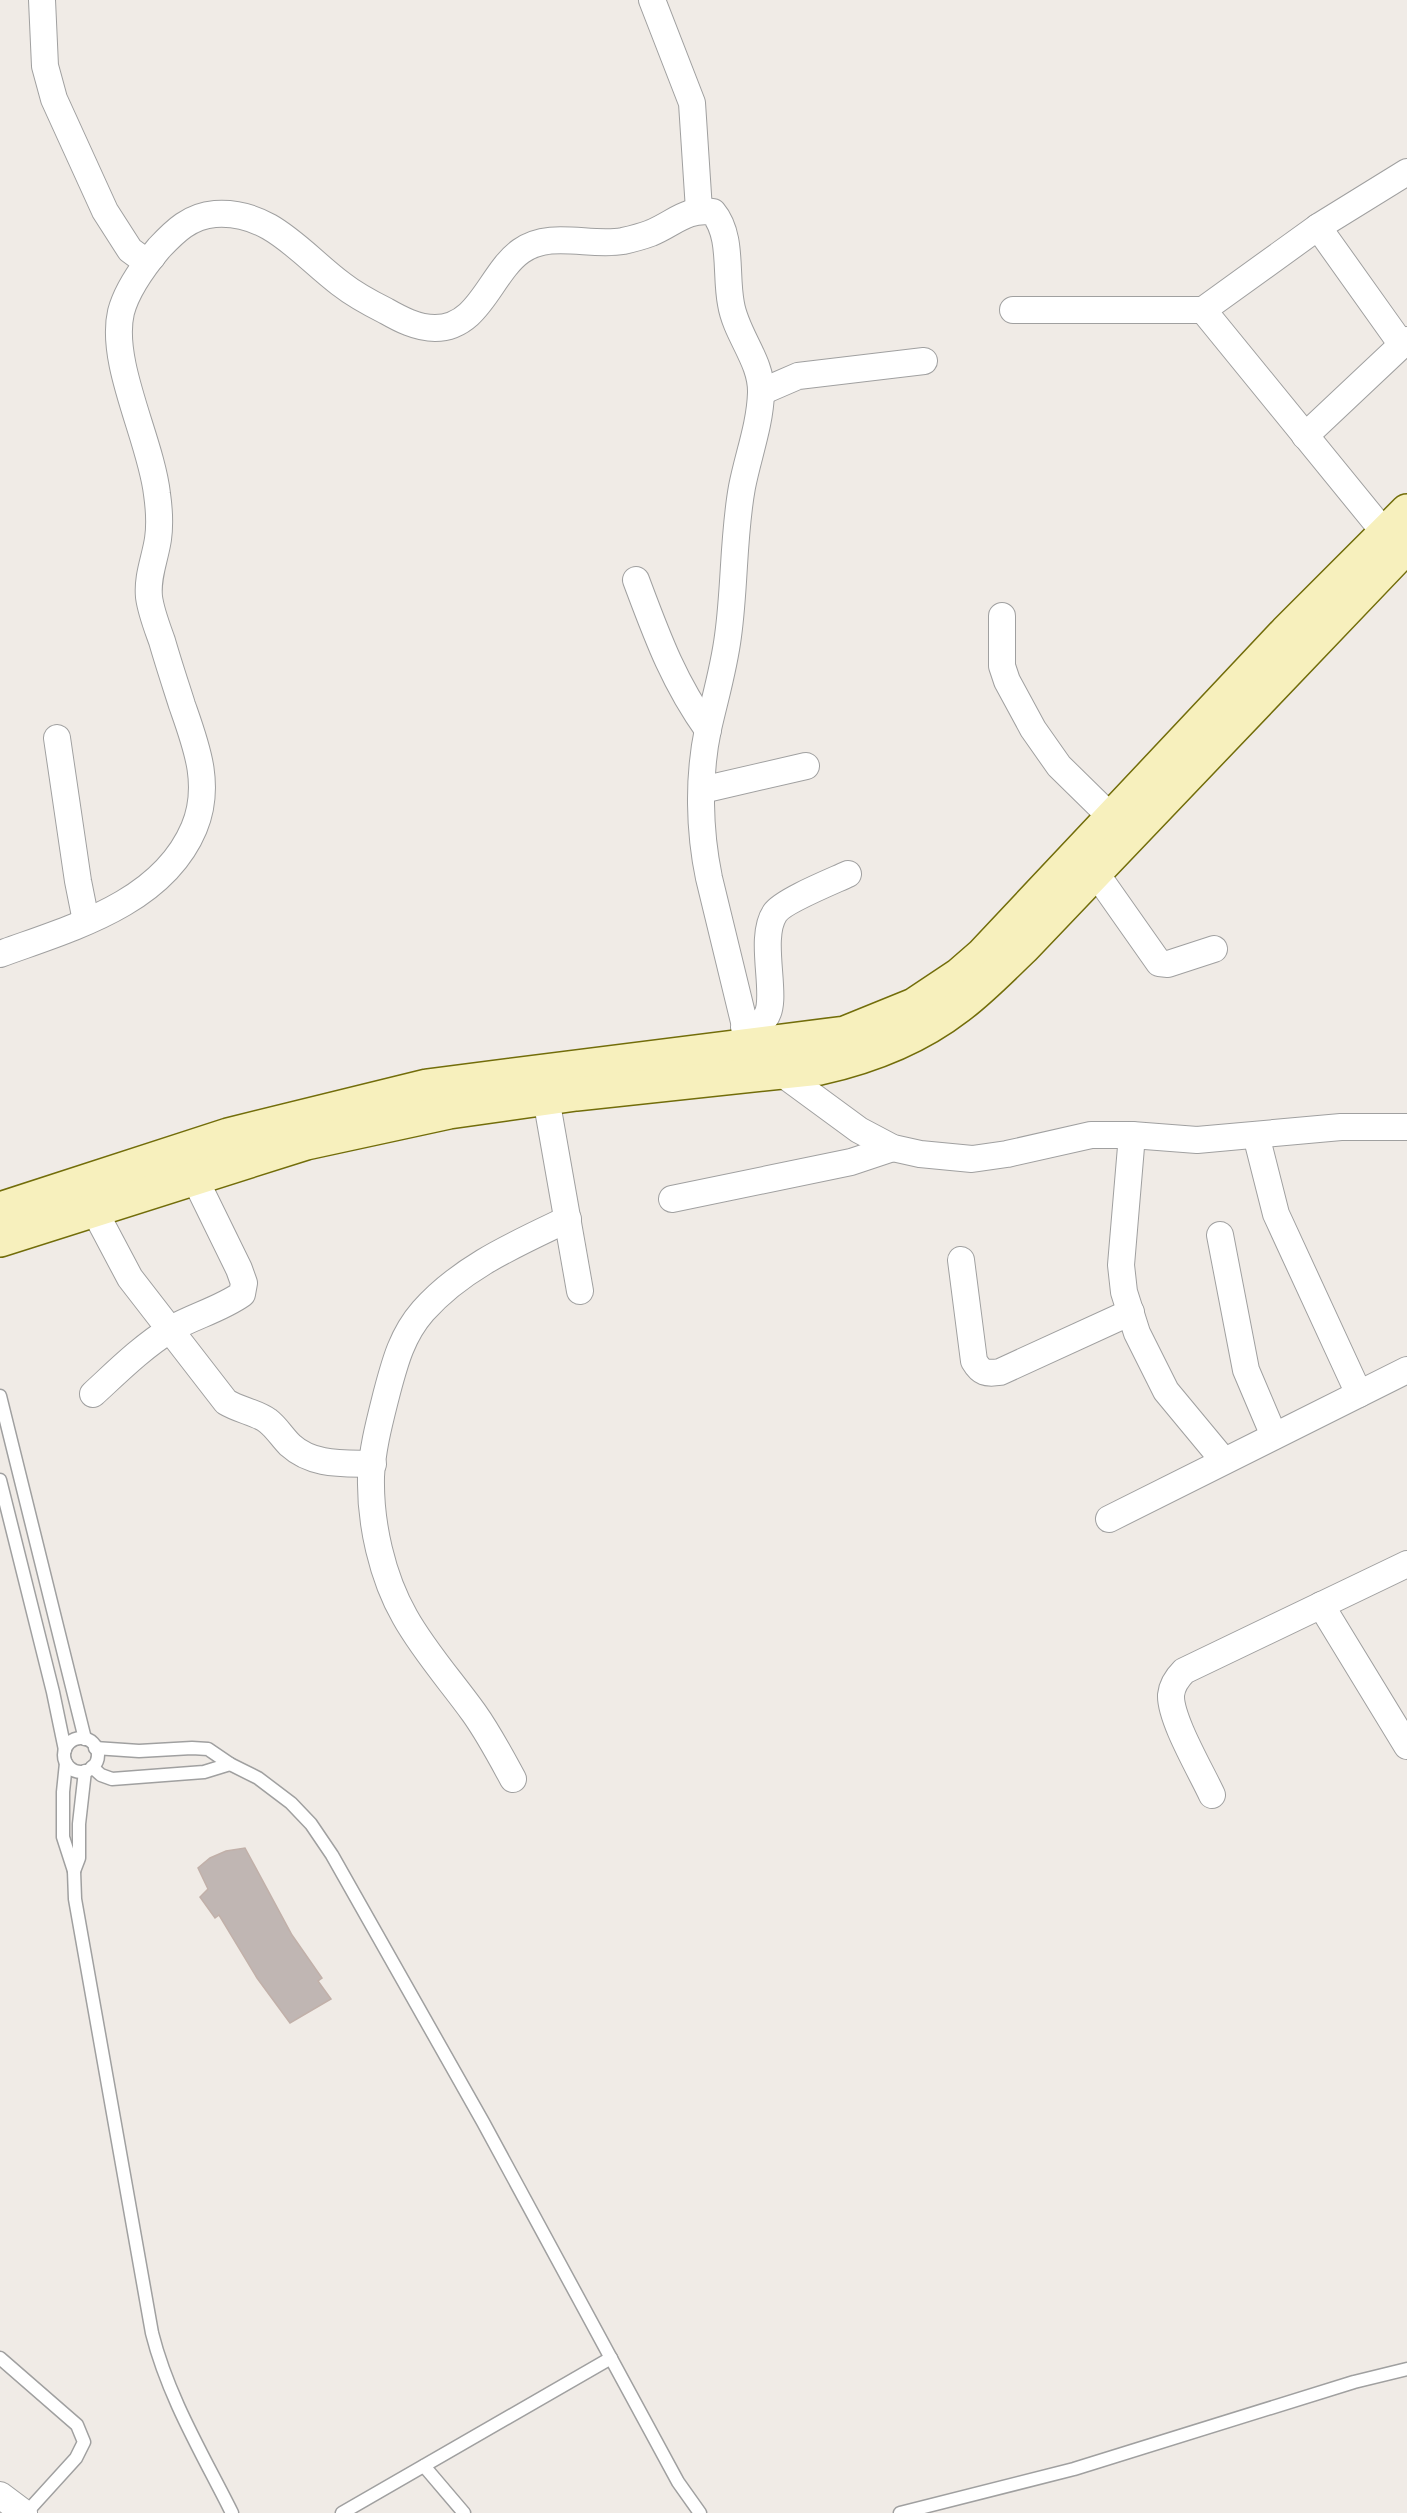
<svg xmlns="http://www.w3.org/2000/svg" width="1407" height="2513" viewBox="0 0 1407 2513" font-family="'DM Sans',sans-serif">
<style>
.building{fill:#c0b6b3;stroke:#c1b0a9;stroke-width:1.5}
.lines{fill:none;stroke-linecap:round;stroke-linejoin:round}
.lane-casing{stroke:#a0a0a0;stroke-width:15}
.street-casing{stroke:#a0a0a0;stroke-width:28}
.secondary-casing{stroke:#726d0a;stroke-width:36}
.lane{stroke:#fff;stroke-width:12}
.street{stroke:#fff;stroke-width:26}
.secondary{stroke:#f7f0bd;stroke-width:33}
</style>
<rect width="100%" height="100%" fill="#f0ebe6"/>
<!-- building -->
<polygon class="building" points="245,1848 292,1935 322,1978 318,1981 331,1999 290,2023 257,1978 219,1915 215,1918 200,1897 208,1889 198,1868 210,1858 226,1851"/>
<g class="lines">
<defs>
<g id="lane">
<polyline points="0,1396 85,1739"/>
<polyline points="0,1480 53,1692 65,1750"/>
<circle cx="81" cy="1755" r="17"/>
<polyline points="95,1748 139,1751 192,1748 208,1749 230,1764 258,1778 291,1803 311,1824 332,1855 483,2122 678,2482 700,2513"/>
<path d="M66,1763L63,1792V1837L74,1871L75,1899L152,2333C168,2397 203,2455 232,2513"/>
<polyline points="92,1767 101,1775 112,1779 204,1772 230,1764"/>
<polyline points="74,1871 79,1858 79,1824 85,1771"/>
<polyline points="0,2358 77,2425 84,2442 76,2458 26,2513"/>
<polyline points="424,2466 464,2513"/>
<polyline points="342,2513 611,2358"/>
<polyline points="900,2513 1074,2469 1354,2382 1407,2369"/>
</g>
<g id="street">
<polyline points="42,0 45,66 54,99 105,211 130,250 145,261 152,257"/>
<polyline points="652,0 692,103 699,210"/>
<polyline points="1318,227 1402,345"/>
<polyline points="1013,310 1203,310 1397,548"/>
<polyline points="1203,310 1318,227 1407,172"/>
<polyline points="761,392 798,376 924,361"/>
<polyline points="1305,436 1407,340"/>
<path d="M636,580C657,636 673,681 708,730"/>
<polyline points="1002,616 1002,666 1007,681 1033,729 1059,766 1112,818"/>
<polyline points="57,738 78,881 86,921"/>
<polyline points="702,790 806,766"/>
<polyline points="1095,872 1159,963 1168,964 1214,949"/>
<path d="M0,954C71,928 162,904 194,828C212,785 196,745 182,705C175,683 168,662 162,641C157,627 151,612 149,597C147,576 155,559 158,539C160,525 159,508 157,494C151,440 109,363 121,312C127,289 144,266 159,248C175,231 190,216 215,214C270,210 301,254 341,284C355,295 370,303 386,311C400,319 417,328 435,328C480,328 490,273 521,251C550,230 590,247 623,241C632,239 643,236 651,233C675,223 686,208 713,212C733,236 725,274 731,304C736,335 762,361 761,393C760,425 748,456 742,487C733,536 735,586 728,636C724,668 715,698 708,729C698,777 699,830 709,878L754,1063"/>
<path d="M744,1027C751,1026 760,1024 765,1018C780,1000 757,940 775,913C783,901 833,881 848,874"/>
<polyline points="780,1072 859,1130 893,1148 920,1154 972,1159 1007,1154 1091,1135 1132,1135 1197,1140 1341,1127 1407,1127"/>
<polyline points="546,1098 580,1291"/>
<polyline points="1132,1135 1121,1265 1124,1292 1137,1333 1166,1391 1224,1461"/>
<polyline points="1256,1135 1276,1214 1359,1394"/>
<polyline points="672,1199 851,1162 893,1148"/>
<path d="M94,1210L130,1278L226,1402C239,1410 258,1413 268,1421C276,1427 282,1437 290,1445C313,1466 343,1463 373,1464"/>
<polyline points="1220,1235 1246,1370 1274,1436"/>
<path d="M961,1260L974,1361C981,1373 986,1374 1000,1372L1131,1312"/>
<path d="M93,1394C118,1371 142,1347 171,1329C194,1316 221,1309 242,1294L244,1283L239,1269L194,1177"/>
<polyline points="1109,1519 1407,1370"/>
<polyline points="1321,1605 1407,1746"/>
<path d="M513,1779C501,1757 489,1734 474,1713C451,1681 424,1651 405,1617C382,1577 370,1523 371,1477C372,1449 380,1420 387,1392C395,1362 402,1335 423,1311C462,1267 516,1244 568,1219"/>
<path d="M1212,1795C1201,1771 1170,1719 1171,1695C1172,1685 1177,1678 1184,1671L1407,1564"/>
<polyline points="0,2495 24,2513"/>
</g>
<g id="secondary">
<polyline points="0,1209 228,1135 427,1086 845,1033 914,1005 959,975 982,955 1286,632 1407,511"/>
<path d="M0,1240L306,1143L449,1112L576,1094L820,1068C869,1057 918,1038 958,1007C981,990 1002,968 1023,948L1407,546"/>
</g>
</defs>
<!-- lane casing -->
<use href="#lane" class="lane-casing"/>
<!-- street casing -->
<use href="#street" class="street-casing"/>
<!-- secondary casing -->
<use href="#secondary" class="secondary-casing"/>
<!-- lane -->
<use href="#lane" class="lane"/>
<!-- street -->
<use href="#street" class="street"/>
<!-- secondary -->
<use href="#secondary" class="secondary"/>
</g>
</svg>
